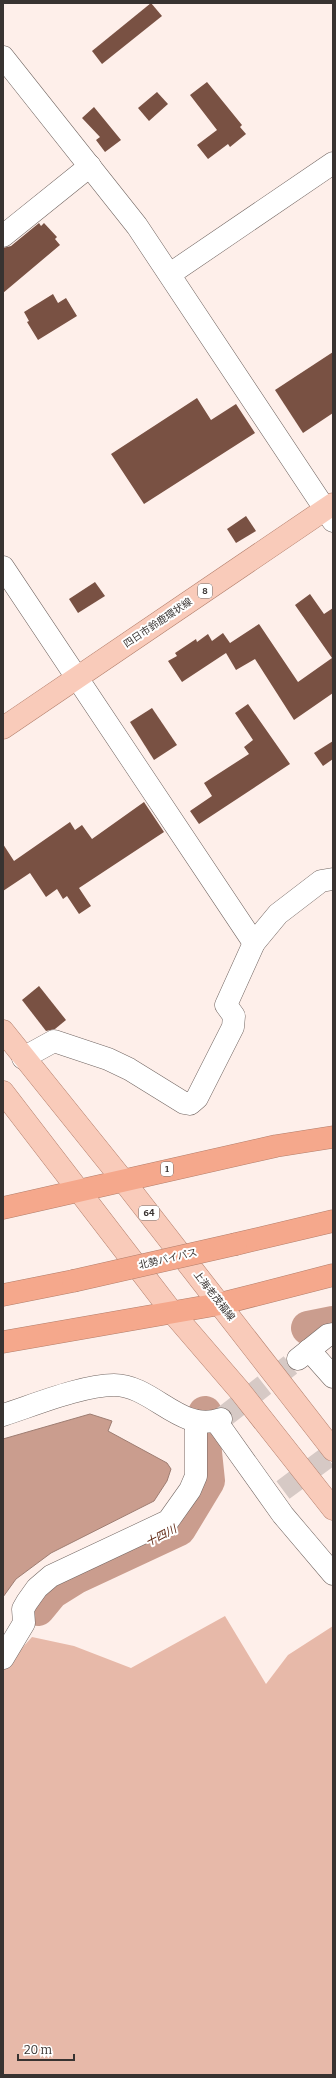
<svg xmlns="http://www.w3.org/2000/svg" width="336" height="2078" viewBox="0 0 336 2078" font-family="Bitter,'Noto Sans JP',serif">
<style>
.forest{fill:#e7b9a9}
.water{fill:#ca9d8e;stroke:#9e7d72}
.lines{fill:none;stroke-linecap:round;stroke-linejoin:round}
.river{stroke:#ca9d8e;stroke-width:34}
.building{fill:#795143}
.minor-tunnel{stroke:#d6c9c5;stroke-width:22;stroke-dasharray:22 11;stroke-linecap:butt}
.minor-casing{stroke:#726662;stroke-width:23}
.major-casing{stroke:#b37f6c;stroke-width:23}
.highway-casing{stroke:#b37f6c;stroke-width:23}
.minor{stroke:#fff;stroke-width:22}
.major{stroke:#f9cbba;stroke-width:22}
.highway{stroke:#f5a88c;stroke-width:22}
.highway-bridge-casing{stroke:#b37f6c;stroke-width:23;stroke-linecap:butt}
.highway-bridge{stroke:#f5a88c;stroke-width:22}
.labels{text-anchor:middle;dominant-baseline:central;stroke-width:4;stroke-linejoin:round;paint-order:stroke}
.shield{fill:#fff;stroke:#74706f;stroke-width:1}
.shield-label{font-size:9px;font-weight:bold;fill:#383331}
.street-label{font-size:10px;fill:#383331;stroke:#fff}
.water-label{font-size:11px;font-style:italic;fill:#602813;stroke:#fff}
</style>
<rect width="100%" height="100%" fill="#feefea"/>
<!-- forest -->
<polygon class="forest" points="225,1616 266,1684 288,1655 333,1626 333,2075 3,2075 3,1669 32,1637 74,1646 131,1668"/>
<!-- water -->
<polygon class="water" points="90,1414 112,1421 108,1431 167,1463 171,1469 167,1481 154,1501 51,1553 16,1579 3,1597 3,1439"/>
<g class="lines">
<!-- river -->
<g class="river">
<polyline points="308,1328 333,1323"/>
<polyline points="38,1609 52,1592 76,1577 179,1529 208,1481 203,1433 205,1413"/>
</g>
</g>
<!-- building -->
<g class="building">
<polygon points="151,3 162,16 102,64 92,51"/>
<polygon points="207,82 242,125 240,127 246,134 230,147 228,144 208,159 197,145 217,130 190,95"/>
<polygon points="157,92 168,104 149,121 138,108"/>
<polygon points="94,107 121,140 105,152 96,140 100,137 82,118"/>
<polygon points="39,223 41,226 44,223 57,237 55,239 60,245 3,293 3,248 11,246"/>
<polygon points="53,294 58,303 66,298 77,316 38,340 27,322 29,321 24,312"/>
<polygon points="333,352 333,413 303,433 275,390"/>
<polygon points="197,398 211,420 236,404 255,433 144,504 111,454"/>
<polygon points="246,516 256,531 236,543 227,529"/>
<polygon points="95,582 105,596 78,613 69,599"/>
<polygon points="310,594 324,614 333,608 333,693 294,720 255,659 236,670 226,653 182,682 168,661 177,656 175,653 196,639 197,642 208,634 212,641 223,633 230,643 259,624 298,682 332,658 295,605"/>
<polygon points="248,704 290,764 199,824 190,811 212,796 204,783 249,754 244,747 253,740 235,713"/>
<polygon points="152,708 177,745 154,760 130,722"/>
<polygon points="333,741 333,759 323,766 314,753"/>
<polygon points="144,802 164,832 79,888 91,906 79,914 67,896 63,899 57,889 46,897 30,873 3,891 3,844 14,861 70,822 75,830 82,825 92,839"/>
<polygon points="39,986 66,1020 55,1029 46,1031 22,1000"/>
</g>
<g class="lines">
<!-- minor-tunnel -->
<g class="minor-tunnel">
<polyline points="221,1419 298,1359"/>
<polyline points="283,1490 333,1453"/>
</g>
<defs>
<g id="minor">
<polyline points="3,57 137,226 333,521"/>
<polyline points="3,236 90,166"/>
<polyline points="170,274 333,163"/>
<polyline points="3,567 254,943"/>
<polyline points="23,1058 54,1041 108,1059 129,1069 184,1103 190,1104 197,1098 233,1027 234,1016 226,1005 254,943 278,914 321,881 333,879"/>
<polyline points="309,1350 333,1377"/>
<polyline points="298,1359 328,1335 333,1334"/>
<path d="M3,1415C34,1405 83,1385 114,1385C153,1385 181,1434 221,1419"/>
<polyline points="216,1421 283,1515 333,1574"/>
<polyline points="3,1658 24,1623 23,1609 27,1602 37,1588 51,1576 168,1521 190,1490 196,1476 196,1421"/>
</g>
<g id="major">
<polyline points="3,728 333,504"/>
<polyline points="3,1031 122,1179 333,1450"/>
<polyline points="3,1092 172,1312 240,1391 333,1509"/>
</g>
<g id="highway">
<polyline points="3,1208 276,1146 333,1137"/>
<polyline points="236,1244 333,1221"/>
<polyline points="3,1295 73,1281"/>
<polyline points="3,1342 220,1304 333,1275"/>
</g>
</defs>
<!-- minor casing -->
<use href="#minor" class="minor-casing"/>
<!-- major casing -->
<use href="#major" class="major-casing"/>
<!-- highway casing -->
<use href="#highway" class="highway-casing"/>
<!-- minor -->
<use href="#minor" class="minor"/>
<!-- major -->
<use href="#major" class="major"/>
<!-- highway -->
<use href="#highway" class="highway"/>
<defs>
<polyline id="highway-bridge" points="73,1281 236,1244"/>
</defs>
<!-- highway-bridge casing -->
<use href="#highway-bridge" class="highway-bridge-casing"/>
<!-- highway-bridge -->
<use href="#highway-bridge" class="highway-bridge"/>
</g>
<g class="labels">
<!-- shield labels -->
<g class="shield">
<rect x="198" y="584" width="14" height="14" rx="3"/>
<rect x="161" y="1162" width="12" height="14" rx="3"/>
<rect x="139" y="1206" width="20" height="14" rx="3"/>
</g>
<g class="shield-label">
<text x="205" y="591">8</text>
<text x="167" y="1169">1</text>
<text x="149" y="1213">64</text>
</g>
<!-- street labels -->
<g class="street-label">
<text transform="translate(158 623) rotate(-34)">四日市鈴鹿環状線</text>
<text transform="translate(168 1259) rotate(-13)">北勢バイパス</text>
<text transform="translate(214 1296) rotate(52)">上海老茂福線</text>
</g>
<!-- water labels -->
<g class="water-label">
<text transform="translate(161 1536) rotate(-27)">十四川</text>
</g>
</g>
<!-- border -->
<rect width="336" height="2078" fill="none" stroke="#383331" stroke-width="8"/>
<!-- scale -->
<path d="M18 2054v6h56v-6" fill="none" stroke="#383331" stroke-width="2"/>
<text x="24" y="2054" font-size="12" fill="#383331" stroke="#ffffff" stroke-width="3" paint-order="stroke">20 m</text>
</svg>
